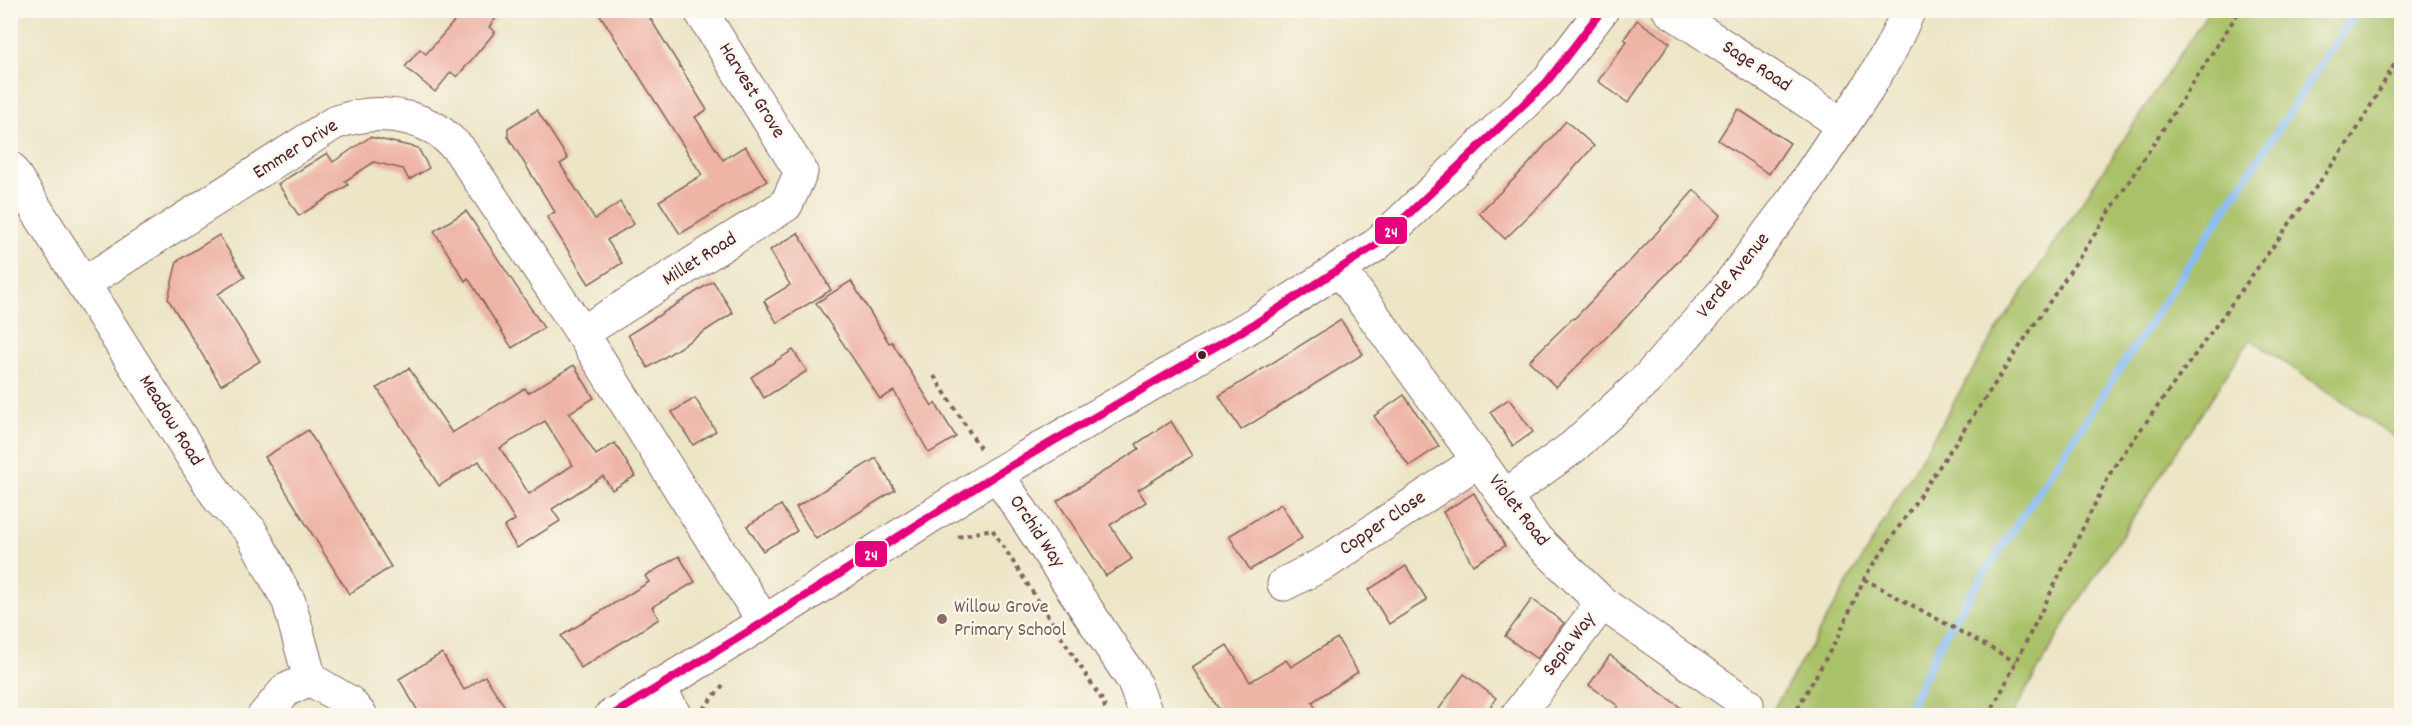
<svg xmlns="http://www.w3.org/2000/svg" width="2412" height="726" viewBox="0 0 2412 726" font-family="Dekko,sans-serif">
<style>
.green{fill:#a9c167;stroke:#7a7049;stroke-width:1.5}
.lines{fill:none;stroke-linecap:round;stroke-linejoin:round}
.stream{stroke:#87bbf5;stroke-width:8}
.building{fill:#eeb4a6;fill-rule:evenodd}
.minor-casing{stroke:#836461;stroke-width:35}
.path{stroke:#836461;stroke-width:4;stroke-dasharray:4.5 4.5;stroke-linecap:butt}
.minor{stroke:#fff;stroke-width:33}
.bus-1-casing{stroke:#fbf7ec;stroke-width:12}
.bus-1{stroke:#e5007d;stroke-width:8}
.bus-dot{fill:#4a1f2b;stroke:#fbf7ec;stroke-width:2}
.education-dot{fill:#8d6e63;stroke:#fbf7ec;stroke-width:2}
.labels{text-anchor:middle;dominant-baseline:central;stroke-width:4.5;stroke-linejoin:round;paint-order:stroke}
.street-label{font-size:20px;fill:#4a1f2b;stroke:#fbf7ec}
.education-label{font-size:20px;fill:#785e54;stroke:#fbf7ec;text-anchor:start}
.line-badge{stroke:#fbf7ec;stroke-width:2}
.badge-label{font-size:16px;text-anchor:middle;font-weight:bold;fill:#fff}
</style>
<rect width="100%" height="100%" fill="#fbf7ec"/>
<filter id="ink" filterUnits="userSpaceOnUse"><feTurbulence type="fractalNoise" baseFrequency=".0167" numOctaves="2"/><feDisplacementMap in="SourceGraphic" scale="12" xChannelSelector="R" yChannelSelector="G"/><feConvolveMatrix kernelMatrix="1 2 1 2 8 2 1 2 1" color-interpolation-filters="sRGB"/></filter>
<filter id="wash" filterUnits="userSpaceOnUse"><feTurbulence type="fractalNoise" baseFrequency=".008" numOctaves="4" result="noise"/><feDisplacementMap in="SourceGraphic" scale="24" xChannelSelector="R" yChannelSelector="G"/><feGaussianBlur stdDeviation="1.35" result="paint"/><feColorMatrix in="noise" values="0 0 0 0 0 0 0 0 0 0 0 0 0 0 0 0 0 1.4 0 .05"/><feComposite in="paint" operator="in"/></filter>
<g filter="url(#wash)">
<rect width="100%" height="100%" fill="#ece5c6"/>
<!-- green -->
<polygon class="green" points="2209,11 2401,11 2401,441 2250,339 2071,613 2012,715 1770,715 1988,344"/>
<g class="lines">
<!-- stream -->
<polyline class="stream" points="1905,716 1945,634 1963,606 2357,10"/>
</g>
<g id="blocks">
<!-- building -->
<g class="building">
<polygon points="464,10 502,10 489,27 495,32 457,77 451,72 435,92 405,67 420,49 426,54"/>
<polygon points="597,10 645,10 707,110 695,117 723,160 745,146 767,181 680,234 659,201 702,175"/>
<polygon points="1637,20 1670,43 1628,103 1598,81 1627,41 1624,39"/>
<polygon points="1738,109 1790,143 1769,174 1718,140"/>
<polygon points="537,110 568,159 560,164 595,219 620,202 634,224 607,240 622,263 589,284 547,217 555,212 508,137 508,128"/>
<polygon points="1566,121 1594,146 1549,196 1505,239 1479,213 1526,167"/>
<polygon points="370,137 418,148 429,168 409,180 403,169 374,162 345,181 348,185 299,216 278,184 327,153 333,162"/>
<polygon points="1694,190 1721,215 1619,325 1556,387 1529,361 1573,318 1574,319 1653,237"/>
<polygon points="466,211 544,328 512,348 468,278 465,281 434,231"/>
<polygon points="798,233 831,290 777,323 764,301 790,285 770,250"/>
<polygon points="219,235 245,277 218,294 260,361 221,385 168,299 177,261"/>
<polygon points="713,281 733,313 648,368 628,335"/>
<polygon points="851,281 889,343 892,342 932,406 935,403 956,437 929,453 894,391 880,399 816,303"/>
<polygon points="1341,320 1363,354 1241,430 1219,396"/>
<polygon points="793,350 807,371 764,398 751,377"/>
<path d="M574,365L594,398L569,413L596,455L615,443L635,476L612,490L603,476L552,509L560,521L517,548L504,527L515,520L479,461L439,486L377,388L409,368L452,433L525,388L528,393ZM545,421L573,465L529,494L500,448Z"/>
<polygon points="1404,395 1439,446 1409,466 1374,416"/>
<polygon points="695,398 716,431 693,445 672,412"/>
<polygon points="1509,399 1533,432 1513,446 1490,412"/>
<polygon points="1171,421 1192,456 1138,490 1146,502 1110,525 1132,559 1106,576 1057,501 1139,449 1136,444"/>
<polygon points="308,430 391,567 349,594 265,457"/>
<polygon points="876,458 895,490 816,539 796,507"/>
<polygon points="1474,493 1505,546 1473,565 1443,512"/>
<polygon points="1281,504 1302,538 1250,570 1229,536"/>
<polygon points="781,505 797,531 763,551 747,526"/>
<polygon points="679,556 695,582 652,607 659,619 581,668 561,636 649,582 645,576"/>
<polygon points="1406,566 1427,600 1389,624 1368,590"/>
<polygon points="1532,599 1564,623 1537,659 1505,636"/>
<polygon points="1337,638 1358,672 1312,702 1320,716 1223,716 1192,667 1227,645 1250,682 1286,660 1291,667"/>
<polygon points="442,653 464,690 485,676 511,716 421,716 399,679"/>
<polygon points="1610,655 1692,716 1612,716 1618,706 1589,685"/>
<polygon points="1464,674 1496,698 1484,716 1434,716"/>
</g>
</g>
</g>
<g filter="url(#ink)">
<use href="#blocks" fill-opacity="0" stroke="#836461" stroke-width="1.5"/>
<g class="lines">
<defs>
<g id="minor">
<polyline points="1669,10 1842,124"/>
<polyline points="10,168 220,500 250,530 289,602 310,679"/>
<polyline points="1339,268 1534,537 1602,603 1747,704"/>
<path d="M83,284L334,123C367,111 402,111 434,128C443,133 451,142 459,149L582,333L764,622"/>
<polyline points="582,333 786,205 801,172 700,10"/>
<polyline points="997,474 1133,680 1147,716"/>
<polyline points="1505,496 1573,447 1647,379 1723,293 1794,199 1867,89 1891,49 1909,10"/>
<polyline points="1284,584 1327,562 1479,460"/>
<polyline points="310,679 349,702 361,716"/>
<polyline points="658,685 675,716"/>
<polyline points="264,716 286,690 310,679"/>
<polyline points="611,716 764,622 997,474 1256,323 1376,245 1546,83 1602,10"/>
<polyline points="1517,716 1602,603"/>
</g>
</defs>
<!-- minor casing -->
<use href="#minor" class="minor-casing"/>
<!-- path -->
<g class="path">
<polyline points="934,376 980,448"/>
<polyline points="958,537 992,529 1104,703 1106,716"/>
<polyline points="1864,579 2016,662"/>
<polyline points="703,709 723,685"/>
<polyline points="1793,716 1838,637 1864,579 2099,228 2240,10"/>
<polyline points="1989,716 2113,468 2355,133 2402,51"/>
</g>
<!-- minor -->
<use href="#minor" class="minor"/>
<defs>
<polyline id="bus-1" points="611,716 764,622 997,474 1256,323 1376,245 1546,83 1602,10"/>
</defs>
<!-- bus-1 casing -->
<use href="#bus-1" class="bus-1-casing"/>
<!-- bus-1 -->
<use href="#bus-1" class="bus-1"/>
</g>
</g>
<!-- markers -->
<circle class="bus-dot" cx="1202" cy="355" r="5"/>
<circle class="education-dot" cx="942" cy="619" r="6"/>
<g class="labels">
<!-- street labels -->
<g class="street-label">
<text transform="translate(1756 67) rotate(33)">Sage Road</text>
<text transform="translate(751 91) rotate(58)">Harvest Grove</text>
<text transform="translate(296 150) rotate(-32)">Emmer Drive</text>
<text transform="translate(700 260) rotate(-32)">Millet Road</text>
<text transform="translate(1734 276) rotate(-51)">Verde Avenue</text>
<text transform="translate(170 421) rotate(58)">Meadow Road</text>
<text transform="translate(1518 511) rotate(52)">Violet Road</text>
<text transform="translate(1383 524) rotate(-34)">Copper Close</text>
<text transform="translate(1036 532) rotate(56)">Orchid Way</text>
<text transform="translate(1570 645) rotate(-53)">Sepia Way</text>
</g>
<!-- education labels -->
<g class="education-label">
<text x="954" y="608">Willow Grove<tspan x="954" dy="23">Primary School</tspan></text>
</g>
</g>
<g class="line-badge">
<rect x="1374" y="216" width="34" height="29" rx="6" fill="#e5007d"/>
<rect x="854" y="540" width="34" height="28" rx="6" fill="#e5007d"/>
</g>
<g class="badge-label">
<text x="1391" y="237">24</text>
<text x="871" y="560">24</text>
</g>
<!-- margin -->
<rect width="2412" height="726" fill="none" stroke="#fbf7ec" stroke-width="36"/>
</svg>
